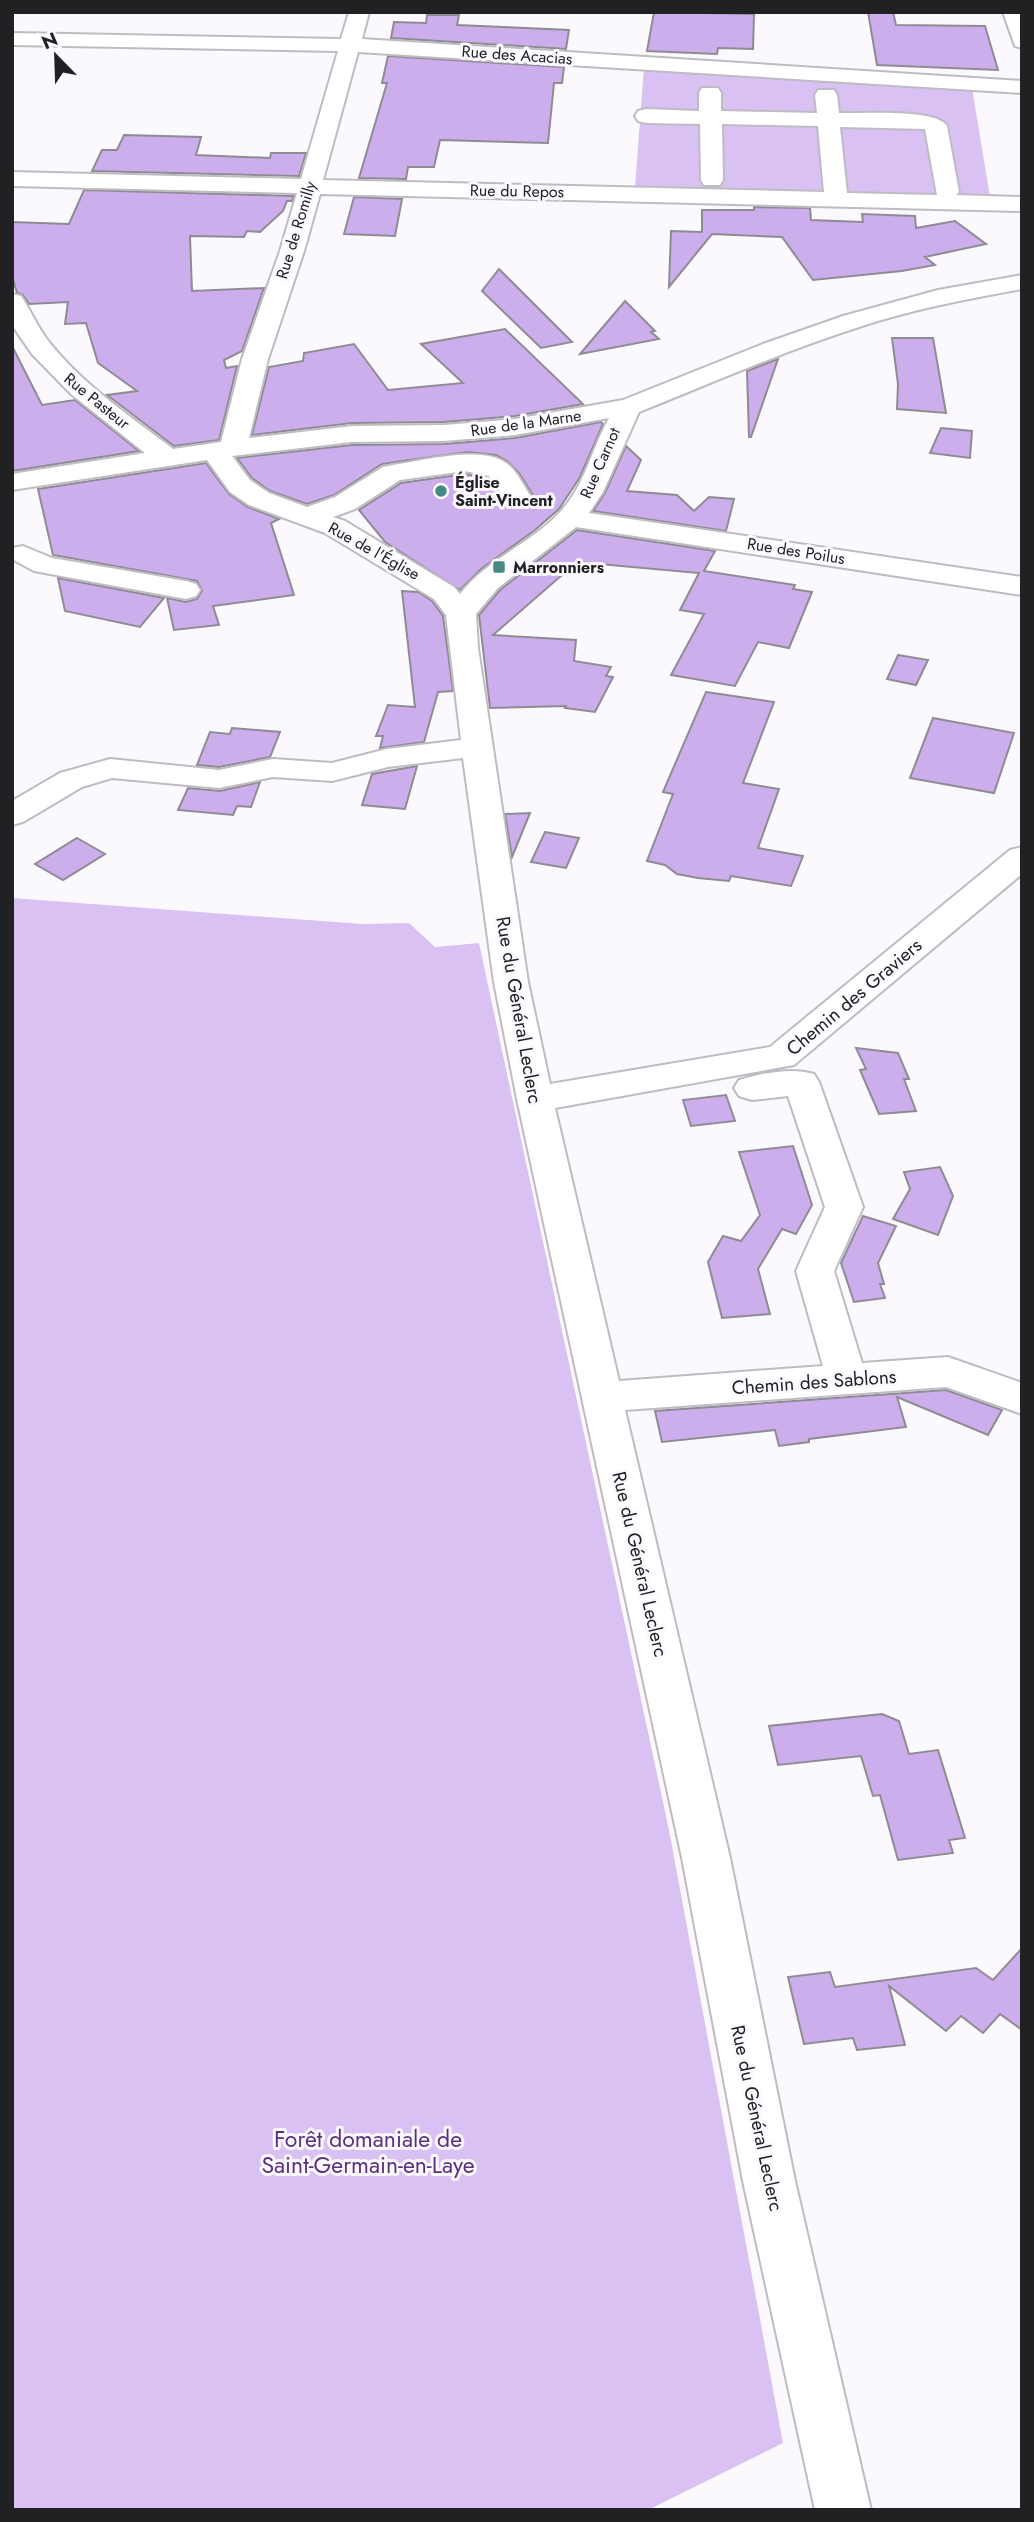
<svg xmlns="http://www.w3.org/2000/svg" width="1034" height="2522" viewBox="0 0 1034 2522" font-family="Jost,sans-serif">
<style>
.green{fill:#d9c1f4}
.building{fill:#ccaeed;stroke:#8f8b93;stroke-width:2}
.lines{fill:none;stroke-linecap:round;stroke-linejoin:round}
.minor-casing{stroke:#bfbbc3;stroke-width:4}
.minor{fill:#fff;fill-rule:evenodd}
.poi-dot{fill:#458a80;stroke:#fcf9fe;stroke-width:2.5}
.labels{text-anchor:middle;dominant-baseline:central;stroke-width:6;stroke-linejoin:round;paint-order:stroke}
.far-street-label{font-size:16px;fill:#212023;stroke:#fcf9fe}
.far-poi-label{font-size:16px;font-weight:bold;fill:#212023;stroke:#fcf9fe;text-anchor:start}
.street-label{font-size:19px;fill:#212023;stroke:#fcf9fe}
.near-park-label{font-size:23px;fill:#59317c;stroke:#fcf9fe}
</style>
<rect width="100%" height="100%" fill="#fcf9fe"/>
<!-- green -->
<g class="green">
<polygon points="644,67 972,88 990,197 635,188"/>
<polygon points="12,898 362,924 409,923 435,947 479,943 669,1830 783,2443 648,2510 12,2510"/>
</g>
<!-- building -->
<g class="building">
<polygon points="654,12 754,14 753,49 718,48 717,54 647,51"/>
<polygon points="868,12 893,12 896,25 985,26 998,70 877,65"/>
<polygon points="427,15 459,15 457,25 569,30 566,49 391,38 394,22 426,23"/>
<polygon points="388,56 564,67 562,83 554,83 548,143 440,140 434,167 408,167 406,179 359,178 387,83 382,83"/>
<polygon points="124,135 201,137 196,155 270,158 271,153 306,153 299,176 92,171 102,150 117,150"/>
<polygon points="84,190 294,196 292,201 287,201 283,211 260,232 247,231 244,237 190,236 192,291 264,288 242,351 224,360 226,368 237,366 219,440 174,446 107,395 137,391 98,363 86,323 65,324 68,302 29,304 23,295 17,293 12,276 12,222 69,224"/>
<polygon points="354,197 402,199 395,236 344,234"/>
<polygon points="754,207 810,208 811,220 863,222 862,214 915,216 916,228 955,221 986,244 925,257 935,265 902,271 813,280 782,237 712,234 669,287 671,231 702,232 702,210 754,210"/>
<polygon points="499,269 572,342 541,348 482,291"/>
<polygon points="625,301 655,331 651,332 659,339 580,354"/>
<polygon points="505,329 583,404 515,416 444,422 352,423 252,435 269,367 303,361 304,353 354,344 388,390 463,383 421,344"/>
<polygon points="892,338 933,338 946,413 897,409 898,384"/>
<polygon points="12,346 42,405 75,400 139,451 12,471"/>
<polygon points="778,359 751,437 749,437 747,371"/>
<polygon points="601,422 603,424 580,477 559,509 535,530 481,569 460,590 385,542 359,510 401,483 465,474 487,478 507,507 529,507 534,497 519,473 507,461 496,455 467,452 382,464 334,495 307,504 270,491 252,478 237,458 352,445 444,444 515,438"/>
<polygon points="941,428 972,431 970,458 930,453"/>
<polygon points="626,446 641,460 627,491 677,495 694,511 709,497 734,499 726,531 593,511 605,493"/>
<polygon points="206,463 229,494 248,507 279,519 271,523 294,595 213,606 219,625 174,630 167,598 186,602 197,599 202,591 197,581 53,555 38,489"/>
<polygon points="577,530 715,551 704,571 795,585 793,589 812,592 789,648 758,642 735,686 671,675 704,614 680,610 699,573 577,562 493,635 576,640 574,661 611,667 606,676 613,677 595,712 565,708 566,706 490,708 479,615 500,590"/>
<polygon points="58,578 164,598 140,627 65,611"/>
<polygon points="402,591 418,592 432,601 443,616 453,691 438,692 424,742 380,748 383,736 376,736 388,705 415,707"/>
<polygon points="898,655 928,660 916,685 887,679"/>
<polygon points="706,692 774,702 743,783 779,789 758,848 803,856 791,886 731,876 729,881 698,878 677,874 665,865 647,861 673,794 663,792"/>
<polygon points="933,718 1014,733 994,793 910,778"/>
<polygon points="232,728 280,732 270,757 219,767 197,765 210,732 230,734"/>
<polygon points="417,766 405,809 362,805 372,774"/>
<polygon points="260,782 251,807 237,806 233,815 178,810 188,788 220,791"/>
<polygon points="530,813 512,857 505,814"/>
<polygon points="545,832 579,838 566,868 531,862"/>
<polygon points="77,838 105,854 63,880 35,864"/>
<polygon points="856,1048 898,1053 909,1079 904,1079 916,1111 879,1114 860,1070 866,1069"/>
<polygon points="726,1095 735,1121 691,1126 683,1100"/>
<polygon points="793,1146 812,1205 796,1234 782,1229 758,1269 770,1314 722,1318 708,1262 723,1236 741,1241 760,1215 739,1152"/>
<polygon points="940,1167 953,1196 938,1235 893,1219 910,1189 904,1172"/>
<polygon points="863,1216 896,1226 878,1263 884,1284 880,1284 885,1298 854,1302 841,1263"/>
<polygon points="946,1390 1002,1410 988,1435 897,1397 906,1427 809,1439 809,1442 779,1446 775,1430 662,1442 655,1411"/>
<polygon points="882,1714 899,1721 909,1754 938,1750 965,1838 949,1840 953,1853 898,1860 880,1795 873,1796 861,1756 778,1765 769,1726"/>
<polygon points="1022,1948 1022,2030 1000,2014 983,2033 961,2016 946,2031 889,1986 905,2045 857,2050 853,2038 804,2044 788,1977 830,1972 835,1987 976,1968 993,1980"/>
</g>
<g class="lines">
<defs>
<g id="minor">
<path d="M349,12H369L362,39L1022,81V93L358,52L323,180L824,192L818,126L722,124L723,180L720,185H704L701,180L700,124L646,123L638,121L635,116L638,111L646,109L699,111V93L702,88H718L721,93V111L817,113L815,95L818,90H834L837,95L839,113C862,114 935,108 947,126L959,192L956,195L1022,197V211L320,194L304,251L268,359L249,438L352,426L444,425L515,419L623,400L763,344L843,316L938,290L1022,275V289C967,299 913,309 859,327C784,351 712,383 639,412L603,492L589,513L1022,577V595L576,527L498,588L476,614L478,648L528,982L550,1084L770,1047L1010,850L1022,847V874L794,1065L555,1108L619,1381L823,1366L796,1271L825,1207L788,1096L752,1100L739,1096L734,1088L739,1080C762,1073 791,1067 814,1074L819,1082L863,1207L834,1271L862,1363L948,1357L1022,1383V1414L946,1387L625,1410L730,1858L795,2181L871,2510H815L743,2181L682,1858L517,1099L494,982L463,758L388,767L332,781L273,777L219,788L112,778L82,787L23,822L12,825V801L60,773L110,759L219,770L273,759L332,763L387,749L461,740L446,615L434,599L325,533L249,505L230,492L207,460L12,490V474L145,453L71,394L32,354L12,325V294L21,296C31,311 38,328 49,342C83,385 130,416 173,449L221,442L242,359L280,251L297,193L12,186V172L301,179L338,51L12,45V33L341,39ZM840,127L925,129L937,195L847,193ZM609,418C592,448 585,485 561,511C532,543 487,559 460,594L454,587L345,521L333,517L355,509L400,480L465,471L489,476L508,504L518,506L528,504L532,498C524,487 517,470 506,463C481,445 422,461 393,465L383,467L335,497L307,507L269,493L250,480L232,456L352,442L444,441L515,435Z"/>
<polygon points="1003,12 1022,12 1022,48 1015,46"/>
<polygon points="23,546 52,558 186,581 196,584 200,590 196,596 186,599 34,571 12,559 13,548"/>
</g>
</defs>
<!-- minor casing -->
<use href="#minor" class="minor-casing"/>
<!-- minor -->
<use href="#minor" class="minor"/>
</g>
<!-- markers -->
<g class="poi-dot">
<circle cx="441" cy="491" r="7"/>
<rect x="492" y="560" width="14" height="14" rx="3.5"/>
</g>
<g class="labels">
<!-- far-street labels -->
<g class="far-street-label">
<text transform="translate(517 55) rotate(4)">Rue des Acacias</text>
<text transform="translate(517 191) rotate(1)">Rue du Repos</text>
<text transform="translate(296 230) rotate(-73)">Rue de Romilly</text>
<text transform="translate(97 401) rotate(39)">Rue Pasteur</text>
<text transform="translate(526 423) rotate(-8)">Rue de la Marne</text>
<text transform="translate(600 463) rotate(-66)">Rue Carnot</text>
<text transform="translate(374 551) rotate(29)">Rue de l'Église</text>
<text transform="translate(796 551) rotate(9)">Rue des Poilus</text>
</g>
<!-- far-poi labels -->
<g class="far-poi-label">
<text x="455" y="482">Église<tspan x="455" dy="18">Saint-Vincent</tspan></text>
<text x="513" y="567">Marronniers</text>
</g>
<!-- street labels -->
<g class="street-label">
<text transform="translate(854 997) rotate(-40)">Chemin des Graviers</text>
<text transform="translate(519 1010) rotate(80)">Rue du Général Leclerc</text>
<text transform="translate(814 1382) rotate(-4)">Chemin des Sablons</text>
<text transform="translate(640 1564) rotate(77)">Rue du Général Leclerc</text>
<text transform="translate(757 2118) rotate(78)">Rue du Général Leclerc</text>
</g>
<!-- near-park labels -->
<g class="near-park-label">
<text x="368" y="2139">Forêt domaniale de<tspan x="368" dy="26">Saint-Germain-en-Laye</tspan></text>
</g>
</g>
<!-- border -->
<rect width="1034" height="2522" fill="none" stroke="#212023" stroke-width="28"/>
<!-- north arrow -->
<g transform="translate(56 56) rotate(337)" stroke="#fcf9fe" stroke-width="5" paint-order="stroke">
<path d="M0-5L12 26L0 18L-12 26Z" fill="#212023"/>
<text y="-10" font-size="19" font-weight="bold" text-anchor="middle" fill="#212023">N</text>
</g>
</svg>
